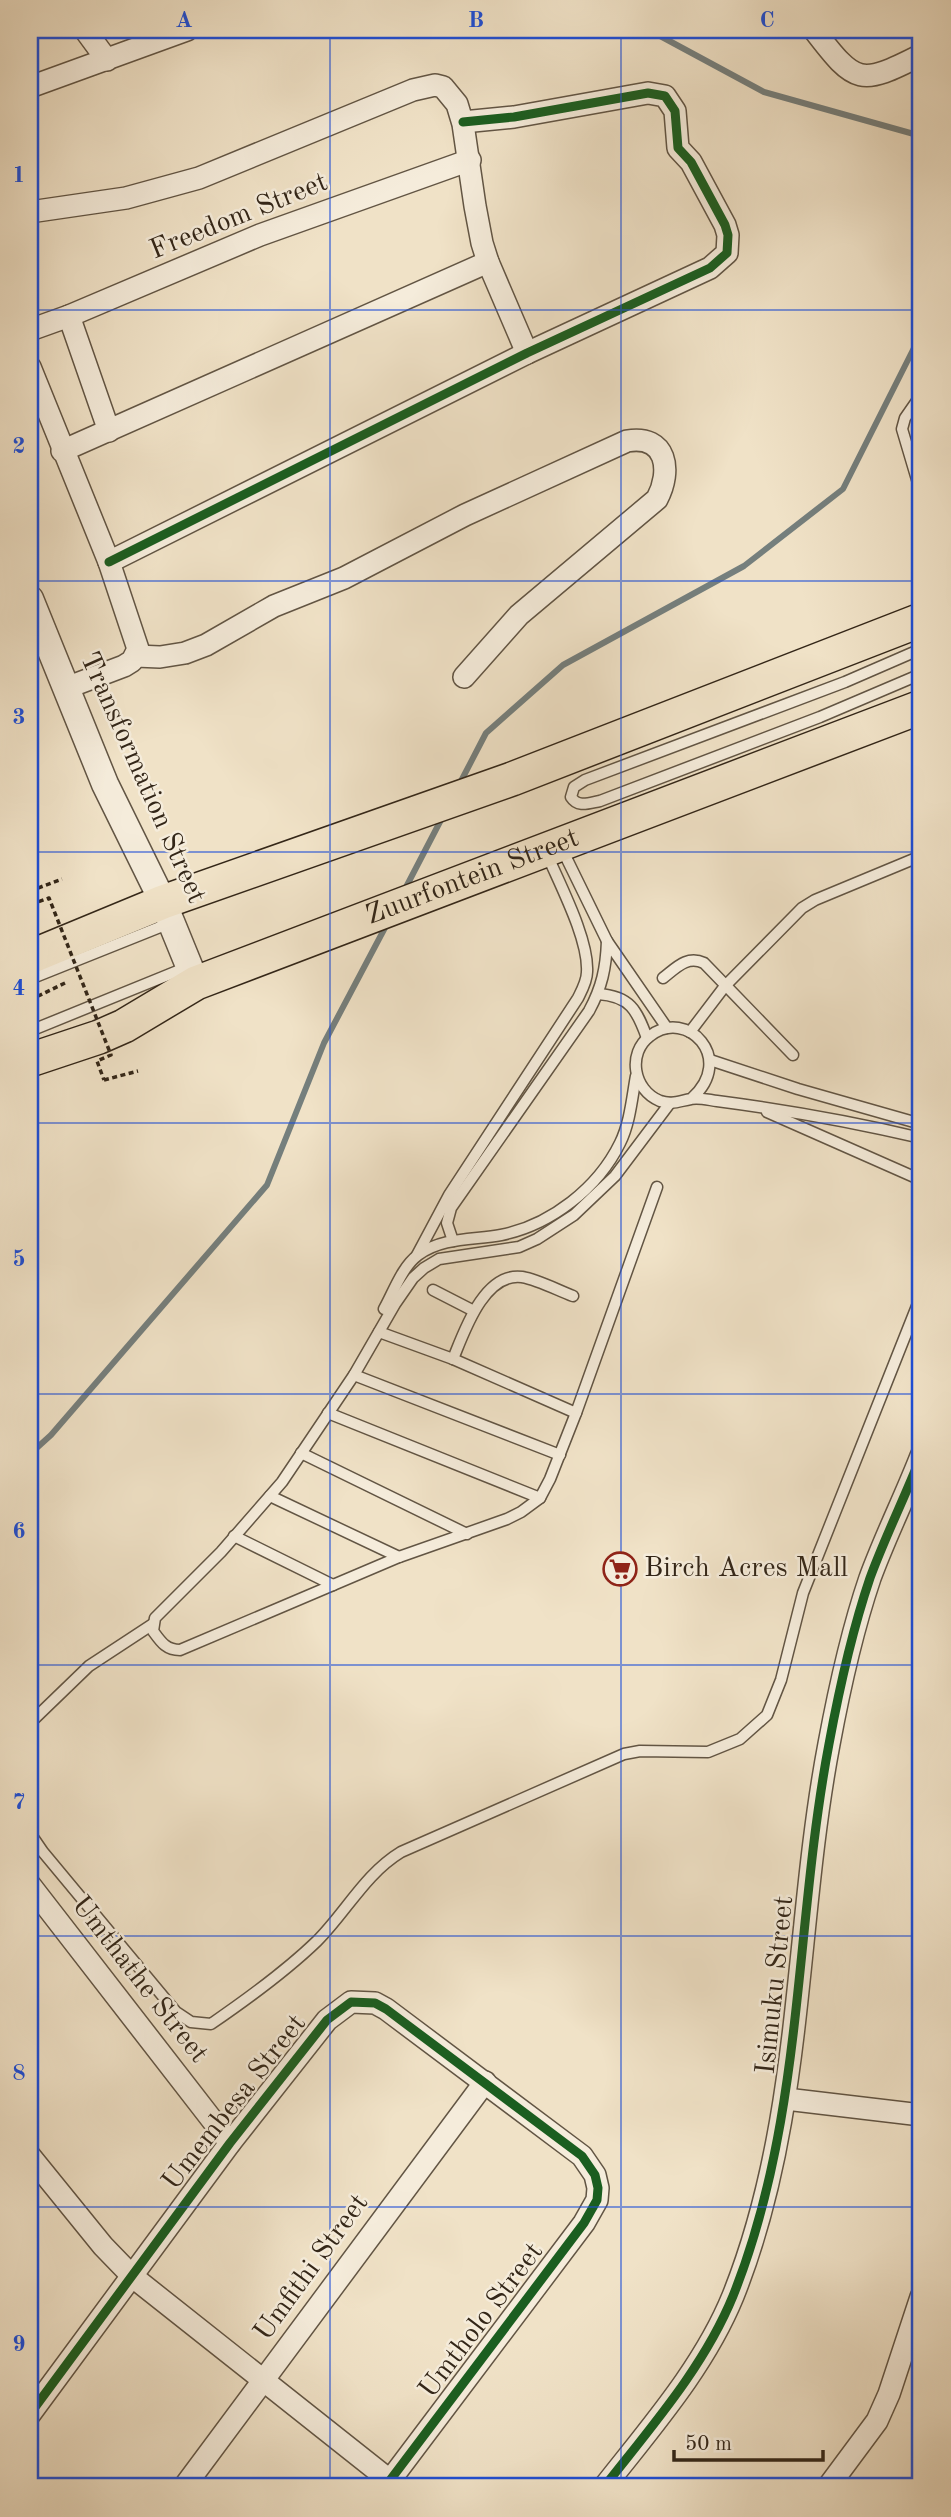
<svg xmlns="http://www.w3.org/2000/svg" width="951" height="2517" viewBox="0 0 951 2517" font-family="'Old Standard TT',serif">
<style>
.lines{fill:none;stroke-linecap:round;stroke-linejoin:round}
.stream{stroke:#757f7d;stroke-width:6}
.service-casing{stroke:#625544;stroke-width:13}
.minor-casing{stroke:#625544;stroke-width:24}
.tertiary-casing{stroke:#625544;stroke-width:29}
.primary-casing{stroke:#332618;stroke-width:36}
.path{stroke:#332618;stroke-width:3.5;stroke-dasharray:5 3.5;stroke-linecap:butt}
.service{stroke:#f5ecdb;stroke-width:10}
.minor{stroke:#f5ecdb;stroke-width:21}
.tertiary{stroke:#f5ecdb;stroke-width:26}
.primary{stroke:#f0e2c7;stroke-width:33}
.path-bridge{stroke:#332618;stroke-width:3.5;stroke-dasharray:5 3.5;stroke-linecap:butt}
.cycleway-casing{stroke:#f5ecdb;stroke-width:13}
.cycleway{stroke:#1b5e20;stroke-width:9}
.grid{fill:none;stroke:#1d4ed8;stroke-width:2;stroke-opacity:0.55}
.labels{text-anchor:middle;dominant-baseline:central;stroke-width:5;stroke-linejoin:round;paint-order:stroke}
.street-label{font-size:28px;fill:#332618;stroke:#f5ecdb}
.poi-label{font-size:28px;fill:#332618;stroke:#f5ecdb;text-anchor:start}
.neatline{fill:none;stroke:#1d4ed8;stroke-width:2.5}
.grid-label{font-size:23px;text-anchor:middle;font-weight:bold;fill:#1d4ed8}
</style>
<rect width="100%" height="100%" fill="#f0e2c7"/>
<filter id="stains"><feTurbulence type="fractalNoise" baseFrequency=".00286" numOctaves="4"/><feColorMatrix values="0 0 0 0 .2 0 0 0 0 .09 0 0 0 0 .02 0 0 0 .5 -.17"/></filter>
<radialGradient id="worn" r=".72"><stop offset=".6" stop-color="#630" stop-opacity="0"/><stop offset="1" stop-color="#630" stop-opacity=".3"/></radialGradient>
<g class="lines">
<!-- stream -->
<g class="stream">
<polyline points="649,30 764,92 921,136"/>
<polyline points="459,785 486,733 563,665 744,566 843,489 921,334"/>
<polyline points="404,891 443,816"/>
<polyline points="30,1454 51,1435 267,1185 324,1043 388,922"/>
</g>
<defs>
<g id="service">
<polyline points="921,395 905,418 902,429 921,493"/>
<path d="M921,649L845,682L585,780L574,787L571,797C578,808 589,803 600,801L820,717L921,674"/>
<polyline points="561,847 607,941 667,1028"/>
<path d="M663,978C676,968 687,955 704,963L793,1055"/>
<polyline points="30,979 170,923"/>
<path d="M598,994C630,996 637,1010 647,1038"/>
<polyline points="30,1031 190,966"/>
<polyline points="690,1032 725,986 802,908 815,900 921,856"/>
<polyline points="710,1060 798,1089 921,1124"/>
<path d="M692,1098C736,1059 687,1007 650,1036C627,1053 633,1090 660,1101C672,1105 679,1101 691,1099C698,1097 709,1100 717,1101C786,1110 854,1122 921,1138"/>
<polyline points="767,1112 921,1180"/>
<path d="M657,1187L576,1413L550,1479L540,1498L521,1512L507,1519L399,1557L180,1650C166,1650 161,1642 153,1631L155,1618L221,1552L282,1482L354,1375L395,1304L413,1278L424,1268L439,1259L519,1247L537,1239L574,1215L615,1176L670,1103"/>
<path d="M453,1241L447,1223L451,1208L589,1011C602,987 606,968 607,941"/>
<path d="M417,1255L449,1195L578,998C582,990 587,981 587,972C589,939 559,883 546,852"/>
<polyline points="433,1290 472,1310"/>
<path d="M384,1309C394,1291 402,1267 418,1255C442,1237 474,1240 501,1235C551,1225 598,1188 620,1143C630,1123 632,1098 636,1076"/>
<polyline points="379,1332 453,1359 576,1413"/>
<path d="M453,1359C464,1332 484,1272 522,1277C539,1280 557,1290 573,1296"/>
<polyline points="354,1375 560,1455"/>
<polyline points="328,1413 540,1498"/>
<polyline points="301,1453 467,1534"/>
<polyline points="270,1496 399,1557"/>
<polyline points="234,1536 333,1585"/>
<polyline points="30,1723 89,1666 153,1624"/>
<path d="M30,1833L43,1852L176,2012L191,2022L211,2024C246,2000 286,1971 317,1941C346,1912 365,1874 401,1852L624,1754L640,1751L708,1752L740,1739L767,1715L781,1680L803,1593L921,1296"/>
</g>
<g id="minor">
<polyline points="85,30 107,60"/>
<path d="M814,30C856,85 860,86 921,55"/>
<polyline points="30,87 187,30"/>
<polyline points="30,212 126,198 199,178 413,90 435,85 443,87 457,104 463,124 475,206 482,243 488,262 527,353"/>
<polyline points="69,316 109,431"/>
<polyline points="30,330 69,316 260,235 470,160"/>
<polyline points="30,367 109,562 138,649 132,661 124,666 66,688"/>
<polyline points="62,451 488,262"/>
<polyline points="109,562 527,353 710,268 727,253 728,235 725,225 691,162 678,148 675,111 665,96 648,93 514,117 463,122"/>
<path d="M136,656L160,657L185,653L206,645L274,606L344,578L465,515L627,441C667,434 672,471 657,499L519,615L464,677"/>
<polyline points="30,1885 230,2143"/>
<polyline points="786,2099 921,2115"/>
<polyline points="30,2156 103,2246 133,2277 398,2487"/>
<polyline points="30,2414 230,2143 327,2020 351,2002 375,2003 386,2009 582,2156 595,2175 598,2188 597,2200 584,2223 385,2487"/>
<polyline points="184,2487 485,2082"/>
<path d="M604,2487C651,2427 704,2367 733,2296C804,2119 794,1928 829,1744C839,1690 852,1631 870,1578C885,1537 905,1497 921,1456"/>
<polyline points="828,2487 877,2421 889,2394 921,2297"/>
</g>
<polyline id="tertiary" points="30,599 105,784 163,902 196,983"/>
<g id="primary">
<polyline points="30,957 163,902 512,779 921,620"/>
<path id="s1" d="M30,1060L99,1037L124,1026L196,983L921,707"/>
</g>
</defs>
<!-- service casing -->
<use href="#service" class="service-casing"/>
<!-- minor casing -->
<use href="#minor" class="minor-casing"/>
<!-- tertiary casing -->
<use href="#tertiary" class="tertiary-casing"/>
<!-- primary casing -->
<use href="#primary" class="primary-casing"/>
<!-- path -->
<g class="path">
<polyline points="30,891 62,879"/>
<polyline points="30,1000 65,983"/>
<polyline points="104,1080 138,1071"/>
</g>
<!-- service -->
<use href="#service" class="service"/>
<!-- minor -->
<use href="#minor" class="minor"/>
<!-- tertiary -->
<use href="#tertiary" class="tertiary"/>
<!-- primary -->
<use href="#primary" class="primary"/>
<!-- path-bridge -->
<polyline class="path-bridge" points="30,891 35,903 49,898 111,1055 97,1061 104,1080"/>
<defs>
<g id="cycleway">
<polyline points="109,562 527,353 710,268 727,253 728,235 725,225 691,162 678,148 675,111 665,96 648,93 514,117 463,122"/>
<polyline points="30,2414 230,2143 327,2020 351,2002 375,2003 386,2009 582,2156 595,2175 598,2188 597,2200 584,2223 385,2487"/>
<path d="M604,2487C651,2427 704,2367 733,2296C804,2119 794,1928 829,1744C839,1690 852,1631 870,1578C885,1537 905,1497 921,1456"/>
</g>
</defs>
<!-- cycleway casing -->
<use href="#cycleway" class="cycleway-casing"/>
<!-- cycleway -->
<use href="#cycleway" class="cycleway"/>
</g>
<!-- grid -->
<path class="grid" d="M330,30V2487M621,30V2487M30,310H921M30,581H921M30,852H921M30,1123H921M30,1394H921M30,1665H921M30,1936H921M30,2207H921"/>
<!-- icons -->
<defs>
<symbol id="supermarket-ring" viewBox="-11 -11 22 22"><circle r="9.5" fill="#f5ecdb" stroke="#8f2418" stroke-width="1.5"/><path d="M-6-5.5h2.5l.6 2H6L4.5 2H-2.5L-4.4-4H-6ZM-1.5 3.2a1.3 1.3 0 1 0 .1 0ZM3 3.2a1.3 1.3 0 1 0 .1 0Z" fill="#8f2418"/></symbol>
</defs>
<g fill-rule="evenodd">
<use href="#supermarket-ring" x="601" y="1550" width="38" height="38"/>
</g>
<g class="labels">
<!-- street labels -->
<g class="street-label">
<text transform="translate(239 217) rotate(-22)">Freedom Street</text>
<text transform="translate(142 778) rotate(66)">Transformation Street</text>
<text stroke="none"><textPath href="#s1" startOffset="480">Zuurfontein Street</textPath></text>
<text transform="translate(139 1980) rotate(52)">Umthathe Street</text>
<text transform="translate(776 1985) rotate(-84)">Isimuku Street</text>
<text transform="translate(235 2103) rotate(-52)">Umembesa Street</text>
<text transform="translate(312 2268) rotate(-54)">Umfithi Street</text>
<text transform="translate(482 2321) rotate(-53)">Umtholo Street</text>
</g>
<!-- poi labels -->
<g class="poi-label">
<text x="644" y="1569">Birch Acres Mall</text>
</g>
</g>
<!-- margin -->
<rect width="951" height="2517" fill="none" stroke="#f0e2c7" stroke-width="77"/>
<!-- scale -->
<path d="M674 2450v10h149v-10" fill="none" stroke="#332618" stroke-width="3.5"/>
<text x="685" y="2450" font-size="21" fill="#332618" stroke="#f5ecdb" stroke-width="5" paint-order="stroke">50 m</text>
<rect x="38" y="38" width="874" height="2440" class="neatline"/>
<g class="grid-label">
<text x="184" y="27">A</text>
<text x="476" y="27">B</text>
<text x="767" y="27">C</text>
<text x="19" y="182">1</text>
<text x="19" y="453">2</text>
<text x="19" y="724">3</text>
<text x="19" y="995">4</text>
<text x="19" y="1266">5</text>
<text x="19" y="1538">6</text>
<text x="19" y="1809">7</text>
<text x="19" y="2080">8</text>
<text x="19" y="2351">9</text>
</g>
<rect width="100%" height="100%" filter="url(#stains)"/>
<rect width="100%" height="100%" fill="url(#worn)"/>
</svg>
